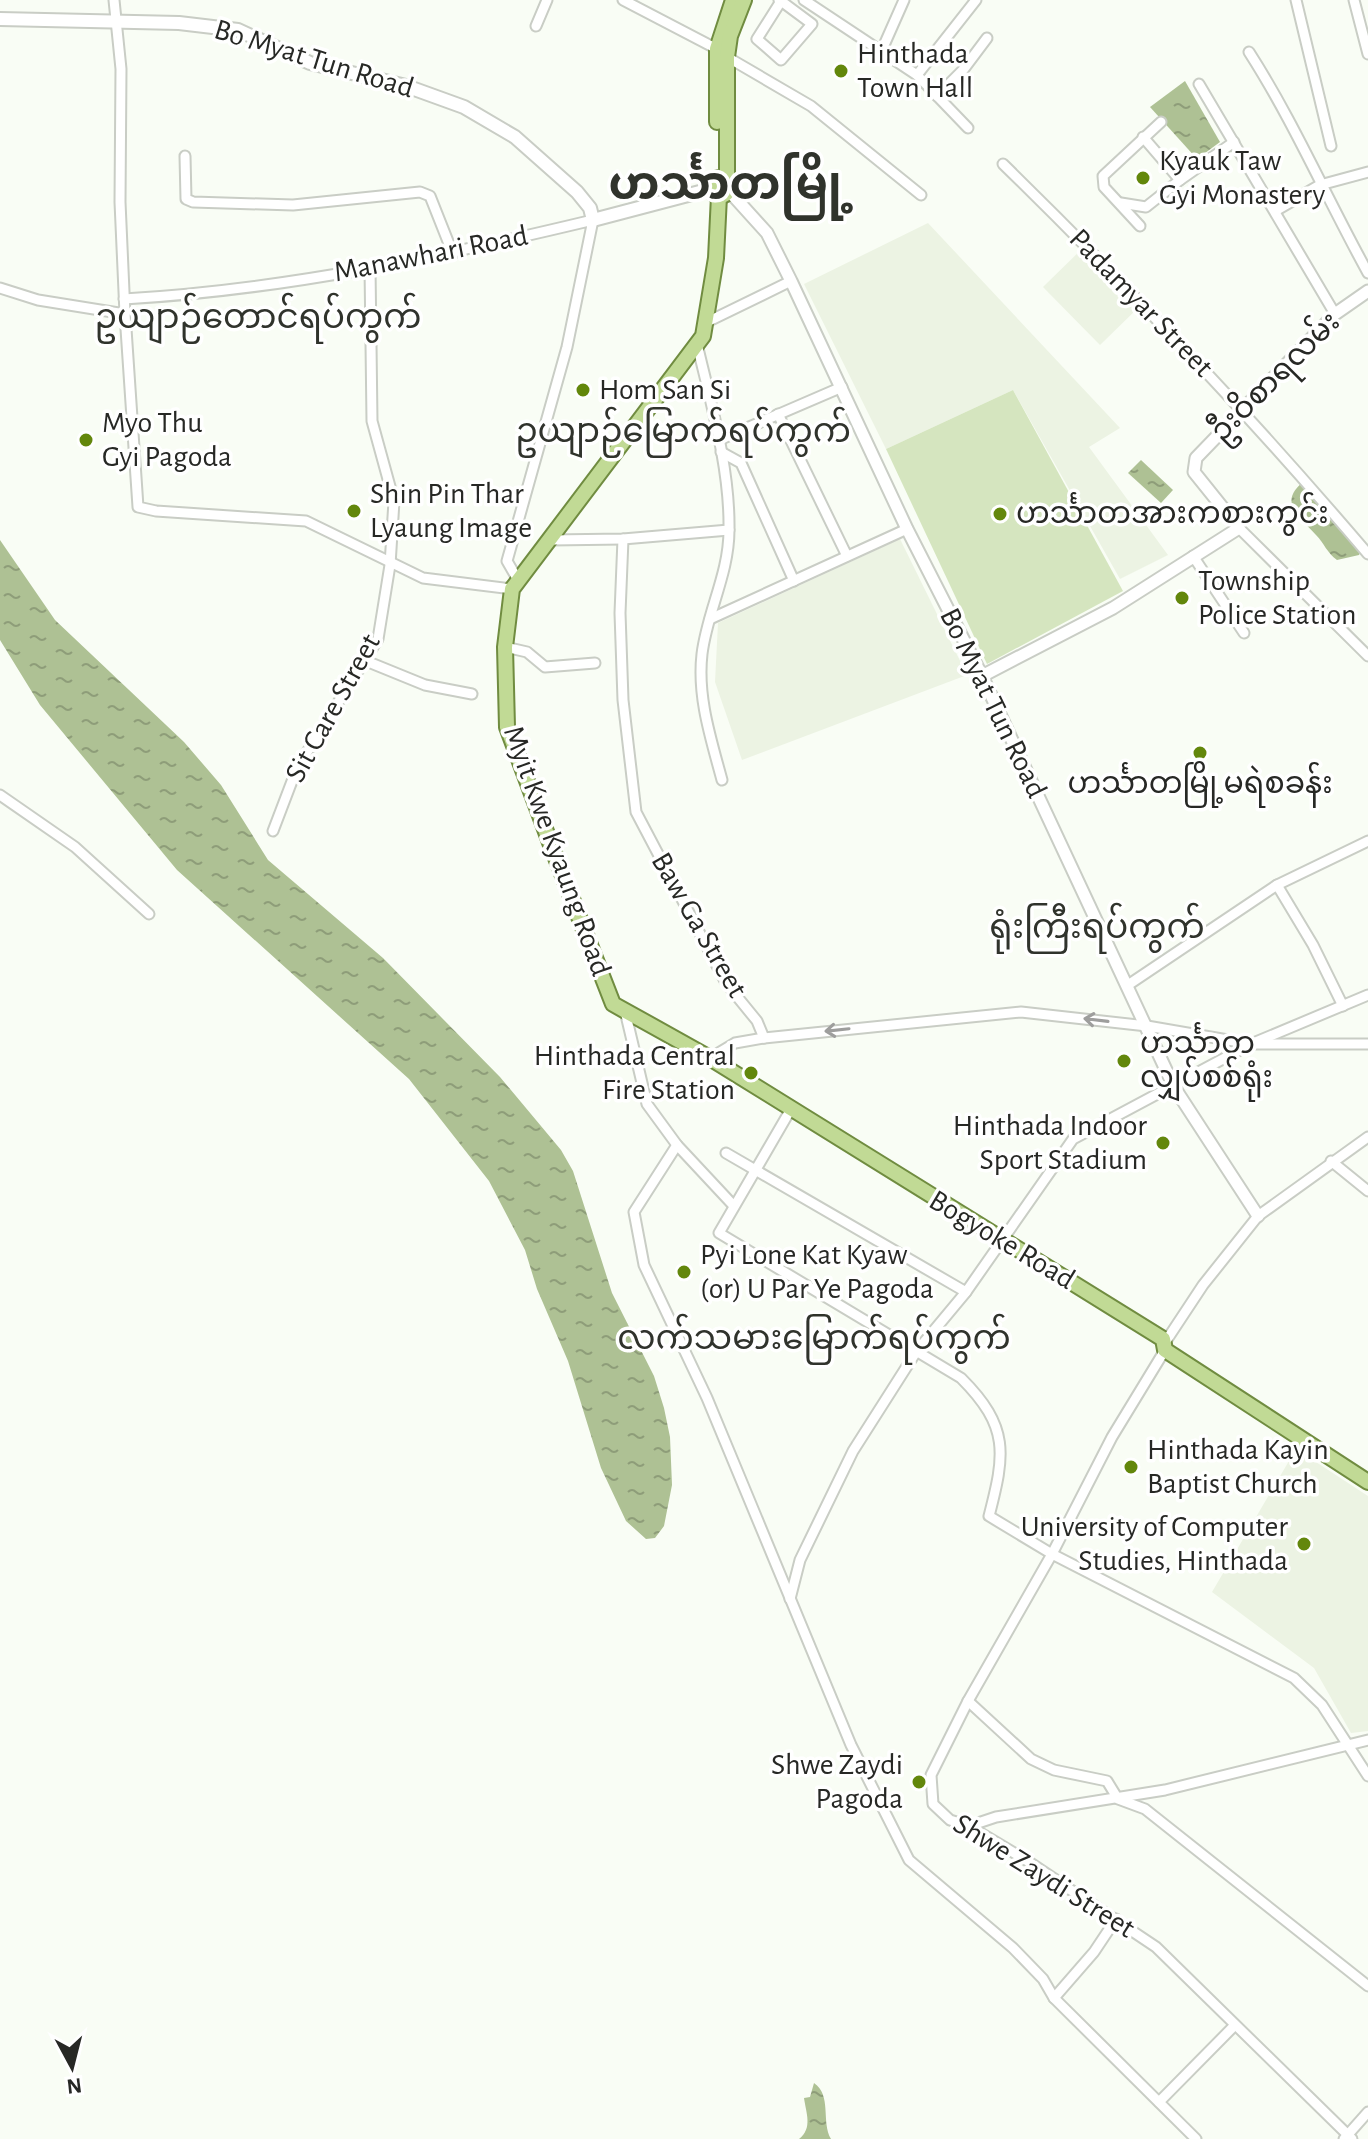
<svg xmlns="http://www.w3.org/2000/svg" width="1368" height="2139" viewBox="0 0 1368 2139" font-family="'Alegreya Sans','Noto Sans Myanmar',sans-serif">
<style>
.built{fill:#ecf3e3}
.green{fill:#d5e5bf}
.water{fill:url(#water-ripples)}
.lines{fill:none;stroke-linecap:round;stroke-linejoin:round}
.minor-casing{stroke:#c9cdc5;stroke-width:13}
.tertiary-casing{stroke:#c9cdc5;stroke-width:15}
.secondary-casing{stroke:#c9cdc5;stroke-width:16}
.primary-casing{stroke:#708c40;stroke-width:18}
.minor{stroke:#fff;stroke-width:9}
.tertiary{stroke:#fff;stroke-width:11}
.secondary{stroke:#fff;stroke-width:12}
.primary{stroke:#c1da95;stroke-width:14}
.oneway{stroke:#9e9e9d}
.poi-dot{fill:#63870c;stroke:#fff;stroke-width:3}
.labels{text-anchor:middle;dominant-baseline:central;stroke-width:7;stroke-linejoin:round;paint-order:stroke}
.poi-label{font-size:30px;fill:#272825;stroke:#fff;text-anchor:start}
.street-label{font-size:30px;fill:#272825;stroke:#fff}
.quarter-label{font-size:34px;fill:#30332c;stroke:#fff}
.town-label{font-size:46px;font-weight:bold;fill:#30332c;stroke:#fff}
</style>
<defs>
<pattern id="water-ripples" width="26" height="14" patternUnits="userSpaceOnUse" patternTransform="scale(2)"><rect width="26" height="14" fill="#aec194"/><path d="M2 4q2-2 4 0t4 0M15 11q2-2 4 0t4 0" fill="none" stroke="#8e9d79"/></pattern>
</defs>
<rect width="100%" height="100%" fill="#f9fdf5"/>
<!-- built -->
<g class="built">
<polygon points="928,223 1120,428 1089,447 1168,555 1120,579 1013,390 886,449 804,284"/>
<polygon points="1085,246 1142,304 1100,345 1043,287"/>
<polygon points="900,539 967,675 742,760 715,682 718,623"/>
<polygon points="1296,1449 1368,1496 1368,1731 1351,1733 1314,1668 1212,1592"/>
</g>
<!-- green -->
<polygon class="green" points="1013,390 1123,591 987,664 886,449"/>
<!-- water -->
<g class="water">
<polygon points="1185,81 1220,142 1197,159 1150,107"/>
<polygon points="1141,460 1173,490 1161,503 1128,473"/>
<path d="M1308,478L1360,538L1364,544L1359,555L1337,560C1327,553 1324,543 1316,535C1297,514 1276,501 1308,478Z"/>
<polygon points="0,540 55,620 184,742 221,785 268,860 383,958 500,1077 561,1150 573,1171 612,1293 654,1376 664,1408 670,1437 672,1485 664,1526 655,1538 646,1539 626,1521 601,1468 568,1361 537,1289 525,1250 489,1181 409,1079 177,870 40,705 0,640"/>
<path d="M814,2083C832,2095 821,2122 831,2139H799C813,2128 806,2113 804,2098L810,2097Z"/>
</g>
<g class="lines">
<defs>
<g id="minor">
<polyline points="114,0 121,69 120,202 125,314 138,507 156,511 306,521 423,578 512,589"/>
<polyline points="623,0 717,49"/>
<polyline points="779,0 781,1 812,24 781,60 757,39 781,1"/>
<polyline points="804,0 917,75 968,128"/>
<polyline points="1296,0 1331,146"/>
<polyline points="1354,0 1368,54"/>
<polyline points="536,26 547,0"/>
<polyline points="881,52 904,0"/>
<path d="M1249,52C1294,122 1327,199 1368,273"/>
<polyline points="727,57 811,106 921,195"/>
<polyline points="917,75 976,0"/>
<polyline points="1199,84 1335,314"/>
<polyline points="937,96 963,70 987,38"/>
<polyline points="185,156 186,199 193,202 293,205 420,192 430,196 453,254"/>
<path d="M1003,164C1131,289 1252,418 1368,554"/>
<polyline points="1180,180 1234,142"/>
<polyline points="1121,203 1146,207 1180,180 1143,137"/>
<polyline points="1275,211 1320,185 1368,172"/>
<polyline points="1140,226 1104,187 1103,176 1161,122"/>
<polyline points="0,288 38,300 125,314"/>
<path d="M124,299C283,290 439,257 593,220L567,347L507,561L518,580"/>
<polyline points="707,322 791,281"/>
<path d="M697,344C711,404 730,468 729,530C729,574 707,612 702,654C697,697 711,739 722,780"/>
<polyline points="778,414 847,556"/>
<polyline points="719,440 842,387"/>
<polyline points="721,452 741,463 794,581"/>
<polyline points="1239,528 1368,656"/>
<polyline points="623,539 620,613 623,700 636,812 726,983 757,1021 764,1038"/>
<polyline points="551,540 623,539 729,530"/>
<polyline points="1193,556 1244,633"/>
<polyline points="710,619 907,529"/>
<polyline points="505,647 527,652 545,667 595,663"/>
<polyline points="366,661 425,685 472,694"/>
<polyline points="0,795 75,847 149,914"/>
<polyline points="273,831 297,768 378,639 390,565 394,501 372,421 370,267"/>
<polyline points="1277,885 1368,841"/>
<polyline points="1128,985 1277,885 1313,945 1343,1006"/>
<polyline points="625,1011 647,1104 677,1145 733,1205"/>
<polyline points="710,1058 735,1043 764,1038 1021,1012 1147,1026 1251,1044 1368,1044"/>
<path d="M791,1109L719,1233L961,1378C1010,1427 1005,1454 989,1516L1052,1554L1294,1678L1322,1705L1368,1776"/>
<polyline points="677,1145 634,1212 644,1265 707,1398 851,1745 909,1860 1013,1948 1043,1979 1054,1998 1196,2139"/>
<polyline points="726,1153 966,1292"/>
<polyline points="1331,1161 1368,1191"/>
<polyline points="1166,1341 1203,1285 1258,1216 1368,1137"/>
<polyline points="1165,1350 1112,1437 1052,1554 968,1701 931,1775 933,1804 950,1820 969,1826 1026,1860 1156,1947 1352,2139"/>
<polyline points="790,1599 800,1560 853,1451 916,1352 966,1292 1073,1139 1251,1044 1368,995"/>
<polyline points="968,1701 1031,1759 1054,1770 1107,1781 1118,1799 1145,1809 1368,1986"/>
<polyline points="969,1826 996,1817 1165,1790 1368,1740"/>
<polyline points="1054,1998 1094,1952 1116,1919"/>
<polyline points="1159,2102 1235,2025"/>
<polyline points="1344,2139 1368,2112"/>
</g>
<g id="tertiary">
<polyline points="729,191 767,233 791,281 907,529 982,676 1174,1087 1258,1216"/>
<polyline points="982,676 1113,608 1239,528 1194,472 1196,458 1335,314 1368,291"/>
</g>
<polyline id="secondary" points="0,19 179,23 238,30 310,63 406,86 464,107 515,137 577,192 590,208 593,220 711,189"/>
<g id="primary">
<polyline points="717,122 717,49 733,0"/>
<circle cx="720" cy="187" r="9"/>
<polyline points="727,181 727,57 730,36 744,0"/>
<polyline points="719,196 716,258 703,336 512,589 505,647 507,727 551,845 613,1004 710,1058 1163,1339 1165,1350 1368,1482"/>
</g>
</defs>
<!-- minor casing -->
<use href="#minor" class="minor-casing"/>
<!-- tertiary casing -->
<use href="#tertiary" class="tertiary-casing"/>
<!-- secondary casing -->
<use href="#secondary" class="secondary-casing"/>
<!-- primary casing -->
<use href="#primary" class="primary-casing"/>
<!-- minor -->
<use href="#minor" class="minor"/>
<!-- tertiary -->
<use href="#tertiary" class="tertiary"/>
<!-- secondary -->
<use href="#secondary" class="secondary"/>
<!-- primary -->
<use href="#primary" class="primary"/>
</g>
<!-- one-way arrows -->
<defs><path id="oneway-shaft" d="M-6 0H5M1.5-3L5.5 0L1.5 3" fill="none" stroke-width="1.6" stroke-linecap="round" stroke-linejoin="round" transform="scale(2)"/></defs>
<g class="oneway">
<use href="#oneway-shaft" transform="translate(1096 1020) rotate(-173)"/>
<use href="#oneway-shaft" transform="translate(837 1030) rotate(174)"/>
</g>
<!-- markers -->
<g class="poi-dot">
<circle cx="841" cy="71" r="8"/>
<circle cx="1143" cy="178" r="8"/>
<circle cx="583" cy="390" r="8"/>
<circle cx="86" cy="440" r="8"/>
<circle cx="354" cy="511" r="8"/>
<circle cx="1000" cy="514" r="8"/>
<circle cx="1182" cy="598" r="8"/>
<circle cx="1200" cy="753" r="8"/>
<circle cx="1124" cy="1061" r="8"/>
<circle cx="751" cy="1073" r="8"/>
<circle cx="1163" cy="1143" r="8"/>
<circle cx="684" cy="1272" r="8"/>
<circle cx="1131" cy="1467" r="8"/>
<circle cx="1304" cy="1544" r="8"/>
<circle cx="919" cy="1782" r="8"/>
</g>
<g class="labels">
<!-- poi labels -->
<g class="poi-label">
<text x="857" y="54">Hinthada<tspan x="857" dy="34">Town Hall</tspan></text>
<text x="1159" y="161">Kyauk Taw<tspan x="1159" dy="34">Gyi Monastery</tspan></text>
<text x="599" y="390">Hom San Si</text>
<text x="102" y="423">Myo Thu<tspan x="102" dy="34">Gyi Pagoda</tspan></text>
<text x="370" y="494">Shin Pin Thar<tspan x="370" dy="34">Lyaung Image</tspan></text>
<text x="1016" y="514">ဟင်္သာတအားကစားကွင်း</text>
<text x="1198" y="581">Township<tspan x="1198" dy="34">Police Station</tspan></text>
<text x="1200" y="784" text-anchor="middle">ဟင်္သာတမြို့မရဲစခန်း</text>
<text x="1140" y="1044">ဟင်္သာတ<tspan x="1140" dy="34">လျှပ်စစ်ရုံး</tspan></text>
<text x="735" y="1056" text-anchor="end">Hinthada Central<tspan x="735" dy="34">Fire Station</tspan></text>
<text x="1147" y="1126" text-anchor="end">Hinthada Indoor<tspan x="1147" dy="34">Sport Stadium</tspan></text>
<text x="700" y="1255">Pyi Lone Kat Kyaw<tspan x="700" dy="34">(or) U Par Ye Pagoda</tspan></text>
<text x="1147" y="1450">Hinthada Kayin<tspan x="1147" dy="34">Baptist Church</tspan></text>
<text x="1288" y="1527" text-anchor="end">University of Computer<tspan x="1288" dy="34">Studies, Hinthada</tspan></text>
<text x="903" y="1765" text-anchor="end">Shwe Zaydi<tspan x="903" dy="34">Pagoda</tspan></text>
</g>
<!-- street labels -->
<g class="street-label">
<text transform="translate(314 59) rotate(17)">Bo Myat Tun Road</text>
<text transform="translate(431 254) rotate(-11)">Manawhari Road</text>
<text transform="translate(1141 303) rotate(46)">Padamyar Street</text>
<text transform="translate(1275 377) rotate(-45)">ဦးဝိစာရလမ်း</text>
<text transform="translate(993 703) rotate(64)">Bo Myat Tun Road</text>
<text transform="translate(333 708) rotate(-61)">Sit Care Street</text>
<text transform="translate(557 851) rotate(70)">Myit Kwe Kyaung Road</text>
<text transform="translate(699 925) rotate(60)">Baw Ga Street</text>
<text transform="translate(1002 1240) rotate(31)">Bogyoke Road</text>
<text transform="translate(1044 1876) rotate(32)">Shwe Zaydi Street</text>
</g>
<!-- quarter labels -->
<g class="quarter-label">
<text x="258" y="318">ဥယျာဉ်တောင်ရပ်ကွက်</text>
<text x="683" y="432">ဥယျာဉ်မြောက်ရပ်ကွက်</text>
<text x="1097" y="928">ရုံးကြီးရပ်ကွက်</text>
<text x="814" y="1339">လက်သမားမြောက်ရပ်ကွက်</text>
</g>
<!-- town labels -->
<g class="town-label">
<text x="731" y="185">ဟင်္သာတမြို့</text>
</g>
</g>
<!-- north arrow -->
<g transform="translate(72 2067) rotate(173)" stroke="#ffffff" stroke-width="6" paint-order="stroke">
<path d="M0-6L14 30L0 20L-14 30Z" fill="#272825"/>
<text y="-12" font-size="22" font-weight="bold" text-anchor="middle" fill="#272825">N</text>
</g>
</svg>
